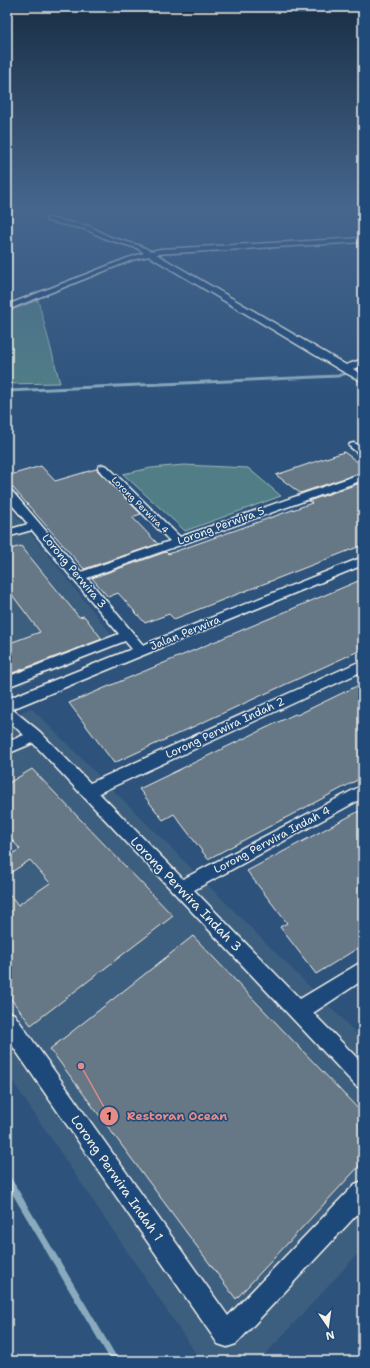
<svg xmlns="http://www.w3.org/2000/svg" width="370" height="1368" viewBox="0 0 370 1368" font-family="'Shantell Sans',sans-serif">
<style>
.built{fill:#3e5e7f}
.green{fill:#517e86;stroke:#a2b8b7}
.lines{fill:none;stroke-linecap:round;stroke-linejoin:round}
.stream-far1{stroke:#8aaabd;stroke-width:3}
.stream{stroke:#8aaabd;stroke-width:7}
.building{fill:#667786;stroke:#f4f1e8}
.minor-casing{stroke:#f4f1e8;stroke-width:3}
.minor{fill:#1f4a7a;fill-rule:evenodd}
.labels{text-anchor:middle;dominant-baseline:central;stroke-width:3;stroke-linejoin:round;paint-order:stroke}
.far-street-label{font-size:9px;fill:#f4f1e8;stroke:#1f4a7a}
.street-label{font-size:11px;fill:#f4f1e8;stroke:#1f4a7a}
.near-street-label{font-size:13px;fill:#f4f1e8;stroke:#1f4a7a}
.leader{fill:none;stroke:#e58c88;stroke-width:1.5}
.callout-dot{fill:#e58c88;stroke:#1f4a7a;stroke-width:1.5}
.mark-label{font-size:12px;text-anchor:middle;font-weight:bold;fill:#111}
.callout-label{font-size:12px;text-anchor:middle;font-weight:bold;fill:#e58c88;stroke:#1f4a7a;stroke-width:3;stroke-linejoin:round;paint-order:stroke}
</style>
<rect width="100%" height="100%" fill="#2d537c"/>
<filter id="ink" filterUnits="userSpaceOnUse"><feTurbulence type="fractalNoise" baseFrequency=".025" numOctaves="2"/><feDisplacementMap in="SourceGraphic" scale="8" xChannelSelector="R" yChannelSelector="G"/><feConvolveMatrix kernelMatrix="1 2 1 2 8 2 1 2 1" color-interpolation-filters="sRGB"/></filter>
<g filter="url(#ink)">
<!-- built -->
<g class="built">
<polygon points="7,504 120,645 7,690"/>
<polygon points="31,708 363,1040 363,1248 259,1361 201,1361 7,1073 7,718"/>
</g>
<!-- green -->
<g class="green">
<polygon points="38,300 60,383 7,384 7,312"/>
<polygon points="184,465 248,468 281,496 185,531 123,474 151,468"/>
</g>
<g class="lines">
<!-- stream-far1 -->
<polyline class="stream-far1" points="7,391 338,376 363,367"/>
<!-- stream -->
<polyline class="stream" points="7,1178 115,1361"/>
</g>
<!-- building -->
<g class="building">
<polygon points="344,452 363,466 363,472 300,493 276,475"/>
<polygon points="41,466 55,481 96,469 141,514 132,517 158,544 84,569 7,481 7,476"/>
<polygon points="363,482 363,545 174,619 169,614 145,623 118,593 108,597 92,578 166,552 168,554 312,503 309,501"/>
<polygon points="21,546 79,617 84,616 102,639 7,675 7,644 40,632 7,588 7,550"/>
<polygon points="363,579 363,649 114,763 69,703"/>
<polygon points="363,683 363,777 208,859 174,814 163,820 139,789 295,714 297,715"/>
<polygon points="32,769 173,916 31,1025 7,994 7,891 18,905 50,883 30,860 7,875 7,857 20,849 7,834 7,784"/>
<polygon points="363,809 363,945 316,974 280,927 287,923 247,871"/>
<polygon points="193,936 363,1114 363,1162 236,1299 50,1049"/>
</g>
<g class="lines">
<defs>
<g id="minor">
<polygon points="49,218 89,226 110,237 141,246 151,251 161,249 363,238 363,242 156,254 346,365 363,359 363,365 353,369 363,375 363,382 342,371 149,256 132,260 7,310 7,305 128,258 144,253 137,248 106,239 85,229 47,221 46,220"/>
<polygon points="354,443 363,447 363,455 359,454 349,446 350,444"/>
<polygon points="103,465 107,466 180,537 363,473 363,480 87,578 143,645 363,557 363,565 12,709 40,732 90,783 363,660 363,671 99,793 183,879 363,785 363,798 194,890 300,999 363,961 363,980 313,1013 363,1064 363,1089 356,1086 33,743 7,754 7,742 24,735 7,720 7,699 132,649 125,641 7,687 7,677 119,634 32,530 7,537 7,530 28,524 7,499 7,489 11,490 81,572 170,541 99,470 98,468 99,466"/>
<polygon points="7,1011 14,1014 228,1316 355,1184 363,1181 363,1208 236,1344 227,1347 218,1344 7,1038"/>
</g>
</defs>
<!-- minor casing -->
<use href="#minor" class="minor-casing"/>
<!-- minor -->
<use href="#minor" class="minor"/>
</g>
</g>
<!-- sky -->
<linearGradient id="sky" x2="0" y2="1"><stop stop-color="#192e44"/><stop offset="0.52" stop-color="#46668e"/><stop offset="1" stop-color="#46668e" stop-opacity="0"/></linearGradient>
<rect width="370" height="399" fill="url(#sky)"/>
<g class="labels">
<!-- far-street labels -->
<g class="far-street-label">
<text transform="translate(140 505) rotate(45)">Lorong Perwira 4</text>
</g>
<!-- street labels -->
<g class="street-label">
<text transform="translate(221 526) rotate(-20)">Lorong Perwira 5</text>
<text transform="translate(74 571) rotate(50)">Lorong Perwira 3</text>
<text transform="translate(185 633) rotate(-22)">Jalan Perwira</text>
<text transform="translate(225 728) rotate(-25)">Lorong Perwira Indah 2</text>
<text transform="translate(272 840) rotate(-28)">Lorong Perwira Indah 4</text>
</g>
<!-- near-street labels -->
<g class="near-street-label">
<text transform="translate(186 894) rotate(46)">Lorong Perwira Indah 3</text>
<text transform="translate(117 1178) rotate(55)">Lorong Perwira Indah 1</text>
</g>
</g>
<!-- callouts -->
<path class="leader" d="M81 1066L109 1116"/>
<g class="callout-dot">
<circle cx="81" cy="1066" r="4"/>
<circle cx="109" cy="1116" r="10"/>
</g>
<g class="mark-label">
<text x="109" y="1120">1</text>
</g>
<g class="callout-label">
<text x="177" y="1120">Restoran Ocean</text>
</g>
<!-- margin -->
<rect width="370" height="1368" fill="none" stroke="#1f4a7a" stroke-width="24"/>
<rect x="12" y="12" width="346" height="1344" fill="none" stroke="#f4f1e8" stroke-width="1.5" filter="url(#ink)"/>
<!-- north arrow -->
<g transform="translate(328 1326) rotate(167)" stroke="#1f4a7a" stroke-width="3" paint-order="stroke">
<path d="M0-3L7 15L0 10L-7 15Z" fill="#f4f1e8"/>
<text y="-6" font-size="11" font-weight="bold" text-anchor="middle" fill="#f4f1e8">N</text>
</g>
</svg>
